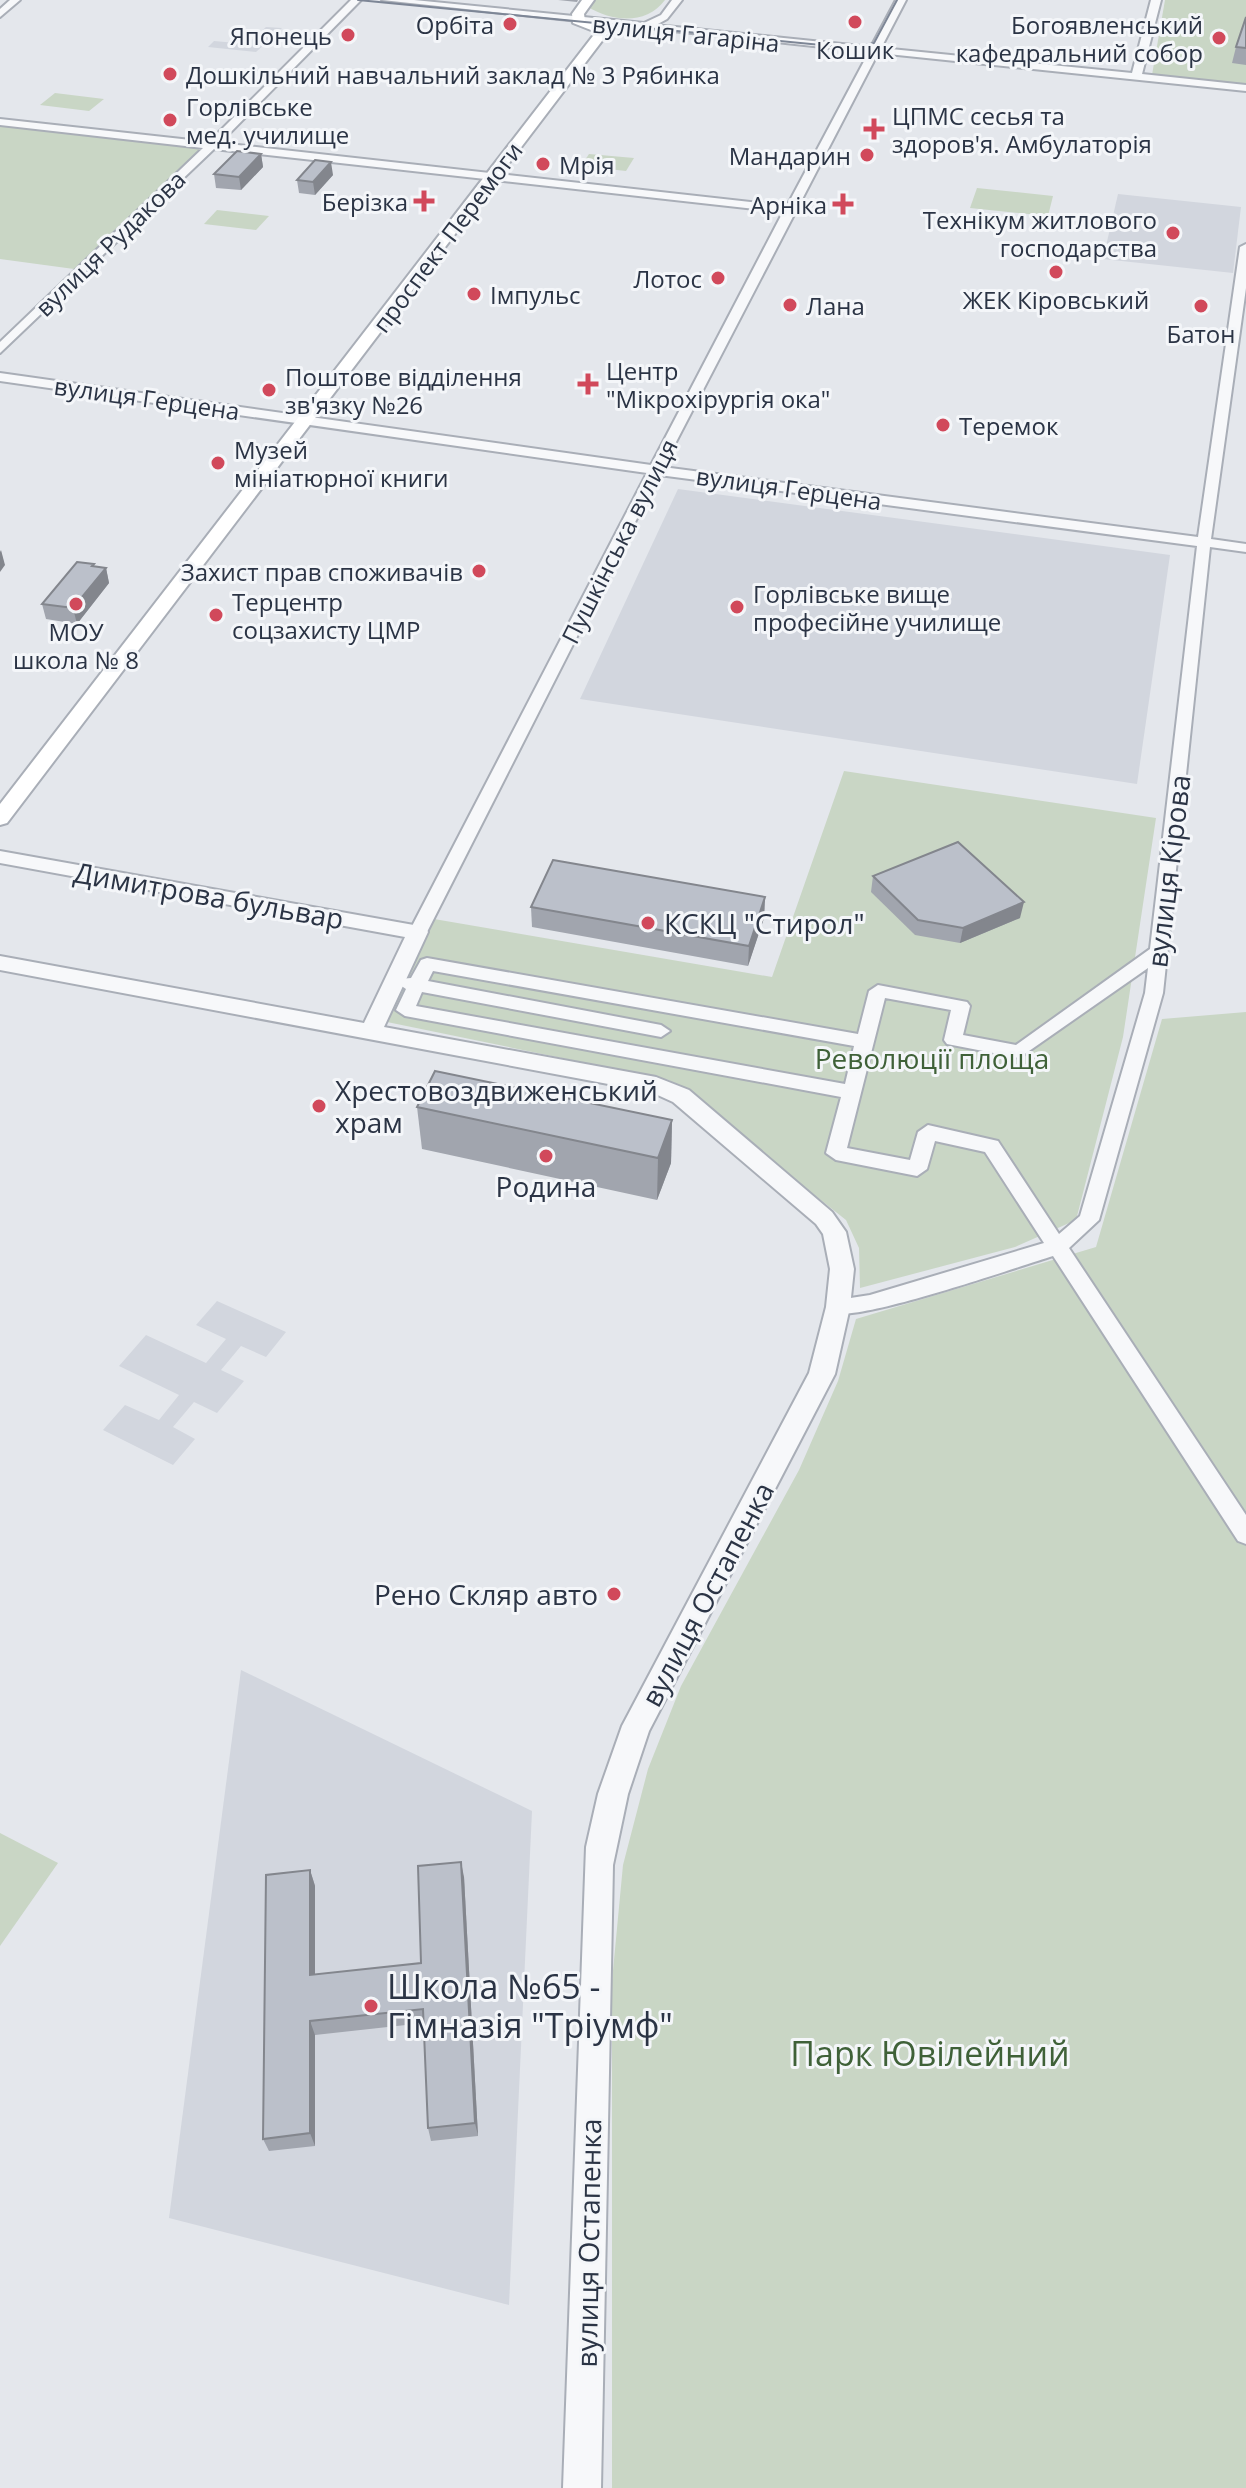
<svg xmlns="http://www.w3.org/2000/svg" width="1246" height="2488" viewBox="0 0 1246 2488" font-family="'Open Sans',sans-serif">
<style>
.built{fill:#d2d6de}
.green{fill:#c9d6c5}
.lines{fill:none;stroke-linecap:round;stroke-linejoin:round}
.minor-casing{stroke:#a9aeb7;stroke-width:4}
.tertiary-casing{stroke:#a9aeb7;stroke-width:4}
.secondary-casing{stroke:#a9aeb7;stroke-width:4}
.minor{fill:#f7f8fa;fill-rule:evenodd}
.tertiary{fill:#f7f8fa;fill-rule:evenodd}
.secondary{fill:#fff;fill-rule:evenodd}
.tram{stroke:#7d8696;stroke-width:2}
.wall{fill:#a1a5ae}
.shaded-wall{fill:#83868d}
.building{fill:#bbc0ca;stroke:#83868d;stroke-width:2}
.poi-dot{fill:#d1495b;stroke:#f4f6f9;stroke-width:3}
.labels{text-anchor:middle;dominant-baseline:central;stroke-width:6;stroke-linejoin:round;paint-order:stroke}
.far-poi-label{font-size:24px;fill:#2b3445;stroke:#f4f6f9;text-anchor:start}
.far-street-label{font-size:24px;fill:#2b3445;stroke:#f4f6f9}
.street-label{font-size:28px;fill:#2b3445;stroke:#f4f6f9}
.poi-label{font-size:28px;fill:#2b3445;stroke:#f4f6f9;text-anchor:start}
.park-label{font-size:28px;fill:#3f6138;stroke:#f4f6f9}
.near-poi-label{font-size:34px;fill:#2b3445;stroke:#f4f6f9;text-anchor:start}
.near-park-label{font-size:34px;fill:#3f6138;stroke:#f4f6f9}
</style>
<rect width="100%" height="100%" fill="#e4e7ec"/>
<!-- built -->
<g class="built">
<polygon points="266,27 282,28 256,52 208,47 214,41 247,44"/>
<polygon points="1118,194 1241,207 1233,273 1103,259"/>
<polygon points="678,489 1170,555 1137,784 580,699"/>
<polygon points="217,1301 286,1332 266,1357 241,1346 221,1370 244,1381 217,1413 194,1402 173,1427 195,1439 173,1465 103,1430 125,1405 159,1420 179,1395 119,1366 146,1335 206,1363 226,1339 196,1325"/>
<polygon points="241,1670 532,1811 509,2305 169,2218"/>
</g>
<!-- green -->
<g class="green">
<path d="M593,0H665C646,25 613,22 588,7Z"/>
<polygon points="1165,0 1246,0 1246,84 1152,75"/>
<polygon points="55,93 104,99 89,111 40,105"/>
<polygon points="0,126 202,147 74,269 0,259"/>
<polygon points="589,154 634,158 626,171 581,166"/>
<polygon points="977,188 1053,196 1048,216 970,208"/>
<polygon points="217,210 269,216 256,230 204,224"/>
<polygon points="844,771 1156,818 1123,1037 1076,1220 1015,1247 860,1288 859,1248 846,1220 669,1080 387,1022 434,919 772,977"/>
<polygon points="1246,1012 1246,2488 612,2488 612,1981 623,1865 648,1769 681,1686 799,1470 838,1381 856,1319 1096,1247 1162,1019"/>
<polygon points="0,1833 58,1863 0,1946"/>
</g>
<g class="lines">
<defs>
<g id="minor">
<polygon points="10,0 20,0 0,17 0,9"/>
<path d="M351,0H361L220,143L787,206L869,52L382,0H414L644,23L661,15L672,0H682L667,19L656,25L871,47L896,0H906L881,48L1132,73L1151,0H1161L1142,74L1246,85V91L878,53L663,467L1198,537L1240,247L1246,244V288L1211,539L1246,544V552L1210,547L1163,993L1099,1220L1069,1248L1246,1515V1544L1238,1541L1053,1256C1014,1268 860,1322 831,1313L828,1307L831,1301L870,1295L1044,1243L985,1152L935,1141L927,1169L917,1176L836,1160L826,1153L841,1097L405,1016L396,1010L406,989L397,983L400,979L411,978L421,960L427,958L858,1034L869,991L878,985L967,1002L970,1006L963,1035L1016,1045L1150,949L1197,546L659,475L427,932L418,938L409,932L647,473L0,381V373L651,465L783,212L214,149L0,353V342L203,148L0,125V119L209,142ZM1148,968L1145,993L1080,1216L1059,1234L998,1141L928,1125L918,1132L910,1160L847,1148L885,998L951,1010L944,1040L947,1044L1019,1058ZM433,971L854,1046L845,1084L416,1006L422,992L661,1037L670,1031L661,1025L428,981Z"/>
</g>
<polygon id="tertiary" points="0,851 425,927 428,932 384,1027 656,1077 689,1090 832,1212 846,1232 854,1269 850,1307 835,1374 649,1731 628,1794 613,1865 601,2488 563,2488 586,1847 598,1794 622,1726 809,1373 826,1307 830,1269 823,1234 816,1224 673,1102 651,1092 0,970 0,956 364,1023 405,937 0,863"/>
<polygon id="secondary" points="582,0 594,0 584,14 585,21 608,27 608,33 7,823 0,825 0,804 596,32 573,23 572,14"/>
</defs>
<!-- minor casing -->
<use href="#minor" class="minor-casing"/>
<!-- tertiary casing -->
<use href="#tertiary" class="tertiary-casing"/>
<!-- secondary casing -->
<use href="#secondary" class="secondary-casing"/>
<!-- minor -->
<use href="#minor" class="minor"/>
<!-- tertiary -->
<use href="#tertiary" class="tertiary"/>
<!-- secondary -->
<use href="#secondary" class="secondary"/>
<!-- tram -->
<polyline class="tram" points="358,0 852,48 874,43 897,0"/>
</g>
<!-- wall -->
<g class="wall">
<polygon points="558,0 578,0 577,2"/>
<polygon points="1246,17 1246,65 1232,63 1236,47"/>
<polygon points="261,154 263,167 241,190 216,188 214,174"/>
<polygon points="333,175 315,195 299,193 297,180"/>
<polygon points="94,567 106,568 109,583 77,624 46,619 42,604"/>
<polygon points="873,876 1020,918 960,943 915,935 871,892"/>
<polygon points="765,897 764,918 748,966 532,927 531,907"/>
<polygon points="417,1107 672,1120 671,1163 657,1200 422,1149"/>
<polygon points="310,1870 315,1886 315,1975 421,1963 464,1877 478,2136 431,2141 428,2128 424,2023 315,2035 315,2146 269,2151 263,2139"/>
</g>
<!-- shaded-wall -->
<g class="shaded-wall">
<polygon points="261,154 263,167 241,190 239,177"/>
<polygon points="331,162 333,175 315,195 313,182"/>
<polygon points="1,550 5,565 0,572 0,552"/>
<polygon points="94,564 97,579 106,568 109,583 77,624 73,608"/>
<polygon points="765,897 764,918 748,966 749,946"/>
<polygon points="1024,902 1020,918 960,943 963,928"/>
<polygon points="672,1120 671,1163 657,1200 658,1158"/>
<polygon points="461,1862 464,1877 478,2136 475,2123"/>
<polygon points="310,1870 315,1886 315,1989 310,1975"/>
<polygon points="310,2021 315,2035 315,2146 310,2133"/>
</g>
<!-- building -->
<g class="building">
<polygon points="1246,17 1246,48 1236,47"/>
<polygon points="237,151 261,154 239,177 214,174"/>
<polygon points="315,160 331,162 313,182 297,180"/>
<polygon points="77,562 94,564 92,566 106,568 73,608 42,604"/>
<polygon points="958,842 1024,902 963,928 918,920 873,876"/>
<polygon points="553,860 765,897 749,946 531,907"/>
<polygon points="435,1071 672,1120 658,1158 417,1107"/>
<polygon points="461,1862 475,2123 428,2128 423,2009 310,2021 310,2133 263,2139 266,1875 310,1870 310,1975 421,1963 418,1866"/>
</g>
<!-- markers -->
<g class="poi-dot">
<circle cx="855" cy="22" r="8"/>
<circle cx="510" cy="24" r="8"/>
<circle cx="348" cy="35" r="8"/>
<circle cx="1219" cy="38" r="8"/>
<circle cx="170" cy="74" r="8"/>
<circle cx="170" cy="120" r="8"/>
<path d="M870 117h8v8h8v8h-8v8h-8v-8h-8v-8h8z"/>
<circle cx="867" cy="155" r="8"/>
<circle cx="543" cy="164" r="8"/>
<path d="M420 189h8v8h8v8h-8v8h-8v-8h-8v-8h8z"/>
<path d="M839 192h8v8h8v8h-8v8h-8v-8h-8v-8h8z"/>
<circle cx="1173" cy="233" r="8"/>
<circle cx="1056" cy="272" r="8"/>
<circle cx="718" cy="278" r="8"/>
<circle cx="474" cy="294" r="8"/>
<circle cx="790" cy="305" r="8"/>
<circle cx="1201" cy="306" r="8"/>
<path d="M584 372h8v8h8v8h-8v8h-8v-8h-8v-8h8z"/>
<circle cx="269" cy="390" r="8"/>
<circle cx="943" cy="425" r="8"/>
<circle cx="218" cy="463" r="8"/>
<circle cx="479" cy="571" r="8"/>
<circle cx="76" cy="604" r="8"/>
<circle cx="737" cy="607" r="8"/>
<circle cx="216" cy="615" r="8"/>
<circle cx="648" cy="923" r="8"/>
<circle cx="319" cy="1106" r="8"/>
<circle cx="546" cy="1156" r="8"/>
<circle cx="614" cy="1594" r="8"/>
<circle cx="371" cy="2006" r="8"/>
</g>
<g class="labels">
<!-- far-poi labels -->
<g class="far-poi-label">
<text x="494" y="24" text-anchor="end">Орбіта</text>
<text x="1203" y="24" text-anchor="end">Богоявленський<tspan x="1203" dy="28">кафедральний собор</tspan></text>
<text x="332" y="35" text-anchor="end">Японець</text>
<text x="855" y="49" text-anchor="middle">Кошик</text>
<text x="186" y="74">Дошкільний навчальний заклад № 3 Рябинка</text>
<text x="186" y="106">Горлівське<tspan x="186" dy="28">мед. училище</tspan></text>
<text x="892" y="115">ЦПМС сесья та<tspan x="892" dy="28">здоров'я. Амбулаторія</tspan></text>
<text x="851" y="155" text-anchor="end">Мандарин</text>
<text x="559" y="164">Мрія</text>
<text x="408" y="201" text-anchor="end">Берізка</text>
<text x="827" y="204" text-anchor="end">Арніка</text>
<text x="1157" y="219" text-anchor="end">Технікум житлового<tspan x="1157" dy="28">господарства</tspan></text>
<text x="702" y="278" text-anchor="end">Лотос</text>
<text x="490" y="294">Імпульс</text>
<text x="1056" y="299" text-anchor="middle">ЖЕК Кіровський</text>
<text x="806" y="305">Лана</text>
<text x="1201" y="333" text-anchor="middle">Батон</text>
<text x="606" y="370">Центр<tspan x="606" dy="28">"Мікрохірургія ока"</tspan></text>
<text x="285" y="376">Поштове відділення<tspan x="285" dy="28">зв'язку №26</tspan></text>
<text x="959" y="425">Теремок</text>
<text x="234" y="449">Музей<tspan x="234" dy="28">мініатюрної книги</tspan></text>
<text x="463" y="571" text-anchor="end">Захист прав споживачів</text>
<text x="753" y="593">Горлівське вище<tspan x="753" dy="28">професійне училище</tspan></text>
<text x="232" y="601">Терцентр<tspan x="232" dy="28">соцзахисту ЦМР</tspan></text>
<text x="76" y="631" text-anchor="middle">МОУ<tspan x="76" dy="28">школа № 8</tspan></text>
</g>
<!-- far-street labels -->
<g class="far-street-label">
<text transform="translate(686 33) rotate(6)">вулиця Гагаріна</text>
<text transform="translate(447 237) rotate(-53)">проспект Перемоги</text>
<text transform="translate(110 243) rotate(-44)">вулиця Рудакова</text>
<text transform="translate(147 398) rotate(8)">вулиця Герцена</text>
<text transform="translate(789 488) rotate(8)">вулиця Герцена</text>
<text transform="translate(619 541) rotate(-63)">Пушкінська вулиця</text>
</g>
<!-- street labels -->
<g class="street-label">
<text transform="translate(1168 871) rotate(-83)">вулиця Кірова</text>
<text transform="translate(209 895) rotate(10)">Димитрова бульвар</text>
<text transform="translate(707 1594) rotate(-62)">вулиця Остапенка</text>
<text transform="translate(588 2243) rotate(-89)">вулиця Остапенка</text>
</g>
<!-- poi labels -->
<g class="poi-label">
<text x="664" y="923">КСКЦ "Стирол"</text>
<text x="335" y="1090">Хрестовоздвиженський<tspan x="335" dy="32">храм</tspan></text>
<text x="546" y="1186" text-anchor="middle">Родина</text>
<text x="598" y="1594" text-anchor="end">Рено Скляр авто</text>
</g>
<!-- park labels -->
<g class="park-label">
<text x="932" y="1058">Революції площа</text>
</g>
<!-- near-poi labels -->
<g class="near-poi-label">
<text x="387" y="1986">Школа №65 -<tspan x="387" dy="39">Гімназія "Тріумф"</tspan></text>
</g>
<!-- near-park labels -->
<g class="near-park-label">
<text x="930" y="2053">Парк Ювілейний</text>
</g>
</g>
</svg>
